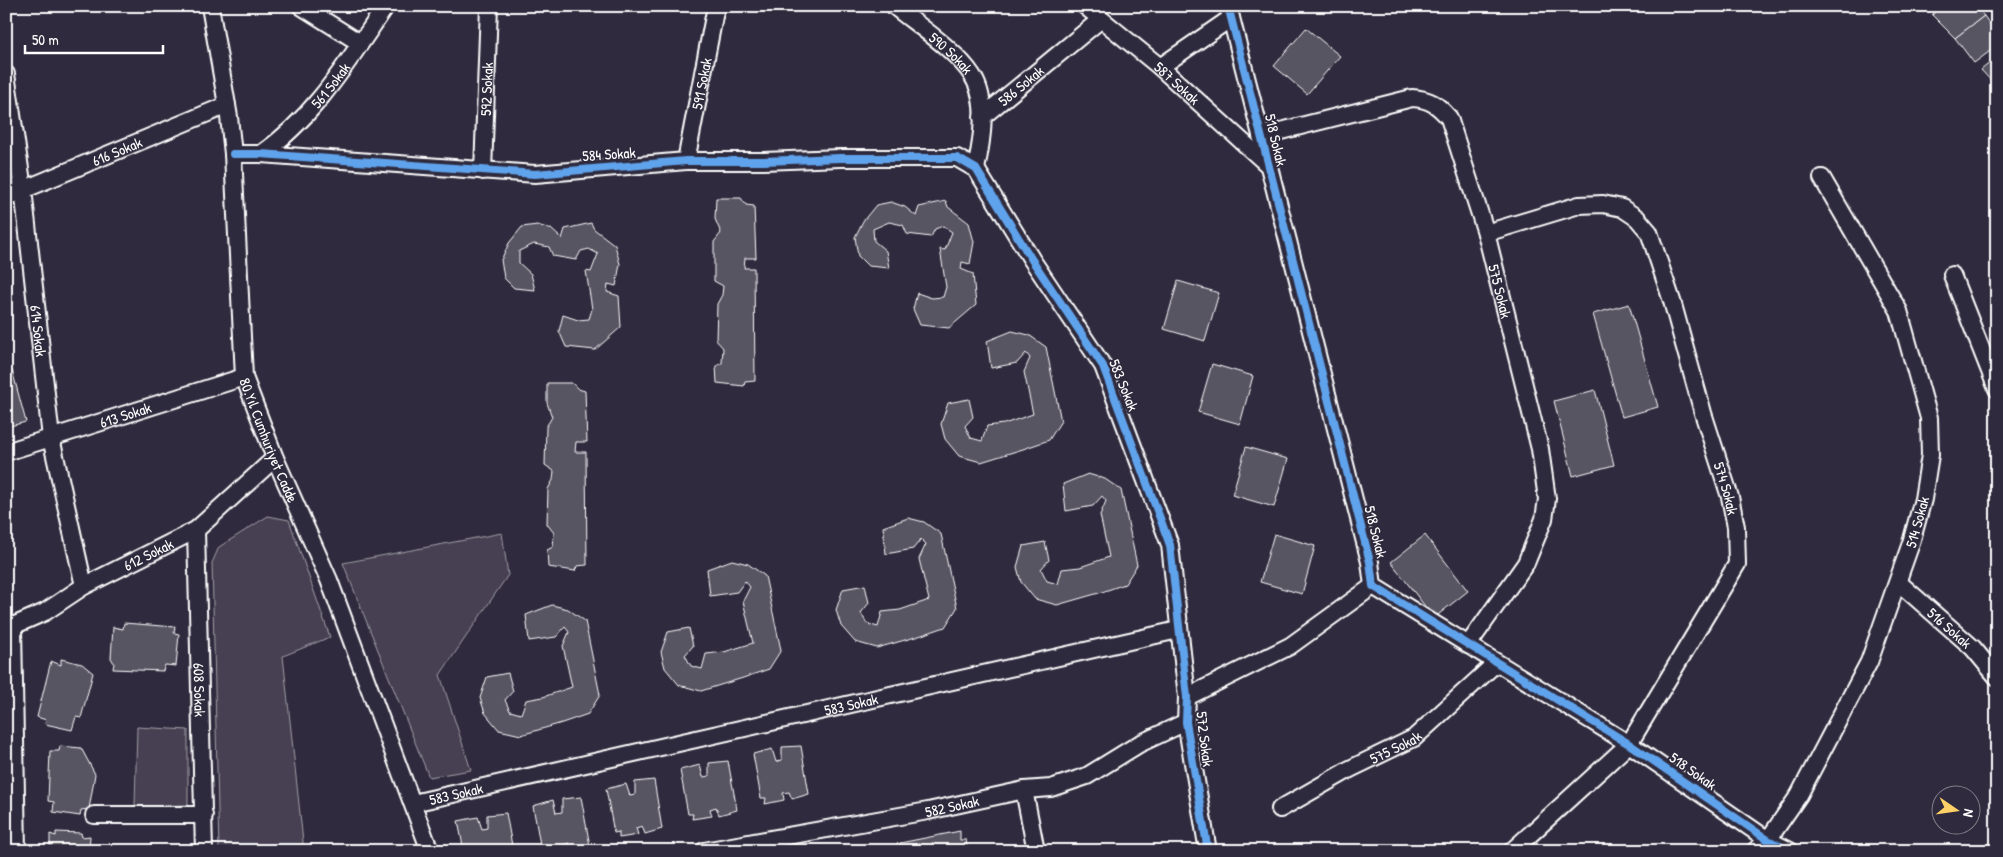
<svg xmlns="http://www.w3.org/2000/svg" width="2003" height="857" viewBox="0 0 2003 857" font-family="'Patrick Hand',sans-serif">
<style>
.green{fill:#464152;stroke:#a2a0a8}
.building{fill:#595564;stroke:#fff}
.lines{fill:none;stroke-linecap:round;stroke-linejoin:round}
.street-casing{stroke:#fff;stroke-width:20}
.street{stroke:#2f2a3d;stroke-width:16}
.cycleway-casing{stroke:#2f2a3d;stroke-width:11}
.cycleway{stroke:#60a3ed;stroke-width:8}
.labels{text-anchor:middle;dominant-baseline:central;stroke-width:4;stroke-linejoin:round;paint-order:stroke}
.street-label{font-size:15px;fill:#fff;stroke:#2f2a3d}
</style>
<rect width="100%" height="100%" fill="#2f2a3d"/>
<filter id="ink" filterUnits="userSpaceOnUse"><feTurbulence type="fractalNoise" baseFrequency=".02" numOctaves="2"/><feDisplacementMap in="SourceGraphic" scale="10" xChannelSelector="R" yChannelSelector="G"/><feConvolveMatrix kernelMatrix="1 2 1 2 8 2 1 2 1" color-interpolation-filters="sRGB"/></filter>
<g filter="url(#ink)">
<!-- green -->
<g class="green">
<polygon points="268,516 289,520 330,637 283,656 304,851 219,851 212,563 219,547"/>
<polygon points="502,533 508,575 440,675 471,770 429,777 343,563"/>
<polygon points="137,727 188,730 188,805 135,806"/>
</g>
<!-- building -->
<g class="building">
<polygon points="1941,6 1976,6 1984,16 1955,38 1932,15"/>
<polygon points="1984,16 1997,34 1997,46 1974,63 1955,38"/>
<polygon points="1306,28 1340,56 1307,94 1274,66"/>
<polygon points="1997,57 1997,87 1981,70"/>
<polygon points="716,198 741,198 746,205 754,206 756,258 745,258 744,268 754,268 755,381 745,382 744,386 717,383 716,366 722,363 723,348 716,340 717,304 722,295 723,286 714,281 714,242 721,233 715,219"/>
<polygon points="946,201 948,207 969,223 974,242 970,264 962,262 961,269 973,274 976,305 949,328 920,325 913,309 917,293 932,298 943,297 946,287 940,249 945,250 952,232 943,226 935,229 931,237 907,234 903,225 889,222 873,229 874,241 886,251 889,268 868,266 858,256 855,237 863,221 876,205 891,202 905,207 916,216 919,207"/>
<polygon points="591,223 594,229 615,245 620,264 616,286 608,284 607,292 619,296 621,327 595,350 566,347 559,331 563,315 578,320 589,319 592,309 586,271 591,272 598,254 589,249 581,251 576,260 553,256 549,247 534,244 519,251 519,263 531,274 535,290 514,288 504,278 501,260 509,243 522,227 537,225 551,229 562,239 565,229"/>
<polygon points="1178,281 1219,293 1205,341 1164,329"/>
<polygon points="1629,304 1658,407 1622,417 1593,314"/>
<polygon points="1012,331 1029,335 1046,347 1061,421 1049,440 1023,449 981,462 959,456 945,439 941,424 948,403 969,399 973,417 965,426 971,438 982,441 987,426 1004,424 1033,414 1024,372 1030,358 1026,353 1017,363 991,368 987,341"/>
<polygon points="1212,364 1253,376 1240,424 1198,412"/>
<polygon points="12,370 26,422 6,427 6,371"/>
<polygon points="547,383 572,383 578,389 585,391 587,442 576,442 575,452 586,452 587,565 577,566 575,571 548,567 547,550 553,547 554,533 547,524 548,489 553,480 554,471 545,465 546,427 552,417 547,403"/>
<polygon points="1595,390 1614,465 1573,476 1554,401"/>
<polygon points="1246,447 1288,459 1274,507 1232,495"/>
<polygon points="1088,474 1105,479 1121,490 1137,565 1125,584 1099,593 1057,605 1035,599 1021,582 1017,567 1023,546 1045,542 1049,560 1041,569 1047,581 1058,584 1062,569 1080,567 1109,557 1100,515 1106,501 1102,496 1093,506 1066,511 1063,484"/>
<polygon points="908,518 924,522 941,534 957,608 945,627 919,636 877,648 855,642 841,626 836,610 843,589 865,585 869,603 861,613 867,624 878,627 882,612 900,610 929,600 919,559 926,544 921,539 913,549 886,554 883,527"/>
<polygon points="1274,534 1315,546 1302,594 1260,582"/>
<polygon points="1425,535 1468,591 1434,618 1391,562"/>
<polygon points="732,560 748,564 765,576 781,650 769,669 743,678 701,691 679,685 665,668 661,652 668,632 689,628 693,646 685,655 691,666 702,669 706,654 724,652 753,643 743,601 750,587 745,581 737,592 710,596 707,569"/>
<polygon points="552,605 568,609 585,621 600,695 588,714 562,723 521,735 499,730 485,713 480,698 487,677 508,673 513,691 505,700 510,711 521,714 526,700 543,697 572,687 563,646 569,632 565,627 556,637 529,641 526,615"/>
<polygon points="124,623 175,627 174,633 179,634 176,666 165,665 163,671 113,669 114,663 111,658 113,627 123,629"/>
<polygon points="61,659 82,664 93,673 81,718 76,717 72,730 45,724 46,720 37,717 51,661 61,665"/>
<polygon points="60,746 81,748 95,774 89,809 81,810 80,816 53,812 54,802 48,801 50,751 59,751"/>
<polygon points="801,746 809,794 792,799 789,792 783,793 784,800 765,804 766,798 761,798 753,754 772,749 776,762 782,760 782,747"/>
<polygon points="728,761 737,810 719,815 716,807 710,809 712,816 692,819 693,814 688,814 680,770 700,765 703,777 709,776 709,763"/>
<polygon points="654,780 662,829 645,834 642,826 636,828 638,835 619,838 619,832 614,833 606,789 626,784 630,796 635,795 635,782"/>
<polygon points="581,797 590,846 572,851 569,843 563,845 564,851 541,850 533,806 553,800 556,813 562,812 562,799"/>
<polygon points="506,813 513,851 464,851 458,821 478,817 482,829 487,828 487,815"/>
<polygon points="960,831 960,840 966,840 968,851 901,851 900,843"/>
<polygon points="56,832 81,833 82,837 90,836 89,851 50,851 50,834 56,836"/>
</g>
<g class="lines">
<defs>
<g id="street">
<path id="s1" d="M210,6L229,117L233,154L244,377L275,458L329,580L430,851"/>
<polyline points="301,6 360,43"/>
<path id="s2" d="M894,6C917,25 957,51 972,75C989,101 982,141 976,169"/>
<path id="s3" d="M1085,6L1160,67L1267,164"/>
<polyline points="1228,6 1370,562 1373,586 1629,744 1768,840 1790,851"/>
<polyline points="1160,67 1231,18"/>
<path id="s4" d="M6,74L23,189L51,438L84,586"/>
<path id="s5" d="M982,117L1100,20"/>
<path id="s6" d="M1261,136L1412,98C1430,99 1438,105 1449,118L1486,233L1540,449L1547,499L1544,519L1526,563L1468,645"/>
<polyline points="233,154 261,154 535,174 686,161 764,161 840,158 957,158 976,169 1032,260 1103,366 1170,545 1187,697 1186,722 1208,851"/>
<path id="s7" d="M261,154C314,118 350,58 386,6"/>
<path id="s8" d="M686,161L716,6"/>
<path id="s9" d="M483,171L489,6"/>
<path id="s10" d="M6,197L227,105"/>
<path id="s11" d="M1486,233L1579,205L1603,204L1622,208L1637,218L1649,232L1672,301L1703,413L1730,497L1736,527L1737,564L1629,744L1512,851"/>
<polyline points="1952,275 1997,389"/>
<path id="s12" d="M6,452L244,377"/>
<path id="s13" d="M196,530L204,851"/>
<path id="s14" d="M1898,582L1973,648L1997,677"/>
<polyline points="13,628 17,851"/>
<path id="s15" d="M6,629L45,612L84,586L196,530L275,458"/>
<polyline points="1187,697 1290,646 1373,586"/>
<polyline points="1024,790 1036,851"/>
<path id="s16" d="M413,803L1178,630"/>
<path id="s17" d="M1280,809L1350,769L1414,738L1496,663"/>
<polyline points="94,815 204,815"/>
<path id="s18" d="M704,851L928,811L1024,790L1051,788L1087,776L1139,744L1186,722"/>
<path id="s19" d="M1755,851L1768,840L1799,795L1869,662L1911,543L1923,499L1930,455L1929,418L1899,311L1822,178"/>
</g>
</defs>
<!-- street casing -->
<use href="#street" class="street-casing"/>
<!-- street -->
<use href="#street" class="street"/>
<defs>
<g id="cycleway">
<polyline points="1228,6 1370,562 1373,586 1629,744 1768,840 1790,851"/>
<polyline points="233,154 261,154 535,174 686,161 764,161 840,158 957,158 976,169 1032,260 1103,366 1170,545 1187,697 1186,722 1208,851"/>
</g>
</defs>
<!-- cycleway casing -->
<use href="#cycleway" class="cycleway-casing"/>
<!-- cycleway -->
<use href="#cycleway" class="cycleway"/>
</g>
</g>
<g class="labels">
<!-- street labels -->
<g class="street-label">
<text stroke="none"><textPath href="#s2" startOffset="74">590 Sokak</textPath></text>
<text stroke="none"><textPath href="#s8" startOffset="79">591 Sokak</textPath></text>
<text stroke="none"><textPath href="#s3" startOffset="120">587 Sokak</textPath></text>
<text stroke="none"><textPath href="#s7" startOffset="98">561 Sokak</textPath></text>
<text stroke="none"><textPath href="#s5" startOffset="50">586 Sokak</textPath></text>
<text stroke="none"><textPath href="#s9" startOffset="82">592 Sokak</textPath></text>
<text transform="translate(1276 140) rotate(77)">518 Sokak</text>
<text stroke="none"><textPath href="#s10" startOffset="120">616 Sokak</textPath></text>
<text transform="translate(609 154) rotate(-4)">584 Sokak</text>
<text stroke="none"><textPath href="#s6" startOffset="380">575 Sokak</textPath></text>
<text stroke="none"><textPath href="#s4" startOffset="259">614 Sokak</textPath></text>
<text transform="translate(1124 385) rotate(68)">583 Sokak</text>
<text stroke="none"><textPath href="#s12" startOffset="125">613 Sokak</textPath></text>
<text stroke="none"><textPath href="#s1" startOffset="441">80.Yıl Cumhuriyet Cadde</textPath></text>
<text stroke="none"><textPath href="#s11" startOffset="445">574 Sokak</textPath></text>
<text stroke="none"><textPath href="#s19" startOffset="370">514 Sokak</textPath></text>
<text transform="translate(1376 532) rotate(76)">518 Sokak</text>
<text stroke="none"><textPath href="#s15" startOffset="161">612 Sokak</textPath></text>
<text stroke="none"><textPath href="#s14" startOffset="69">516 Sokak</textPath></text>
<text stroke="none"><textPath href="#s13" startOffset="160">608 Sokak</textPath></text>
<text stroke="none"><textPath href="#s16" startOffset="449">583 Sokak</textPath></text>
<text transform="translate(1205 739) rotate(83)">572 Sokak</text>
<text stroke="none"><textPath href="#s17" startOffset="131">575 Sokak</textPath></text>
<text transform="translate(1693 771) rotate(35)">518 Sokak</text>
<text stroke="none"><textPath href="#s16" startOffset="44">583 Sokak</textPath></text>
<text stroke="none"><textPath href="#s18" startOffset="252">582 Sokak</textPath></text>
</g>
</g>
<!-- margin -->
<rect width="2003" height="857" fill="none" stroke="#2f2a3d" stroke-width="25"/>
<rect x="12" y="12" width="1978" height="832" fill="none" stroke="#fff" stroke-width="2" filter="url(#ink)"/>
<!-- north arrow -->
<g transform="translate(1956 810) rotate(103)"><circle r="24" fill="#2f2a3d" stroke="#827f8b"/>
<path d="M0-4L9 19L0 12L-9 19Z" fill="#ffd166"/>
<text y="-8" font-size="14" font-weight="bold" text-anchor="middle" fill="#ffffff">N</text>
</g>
<!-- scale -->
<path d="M25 45v8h138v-8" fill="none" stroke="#ffffff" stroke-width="2.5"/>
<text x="32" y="45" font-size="15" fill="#ffffff" stroke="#2f2a3d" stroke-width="4" paint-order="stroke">50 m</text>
</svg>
